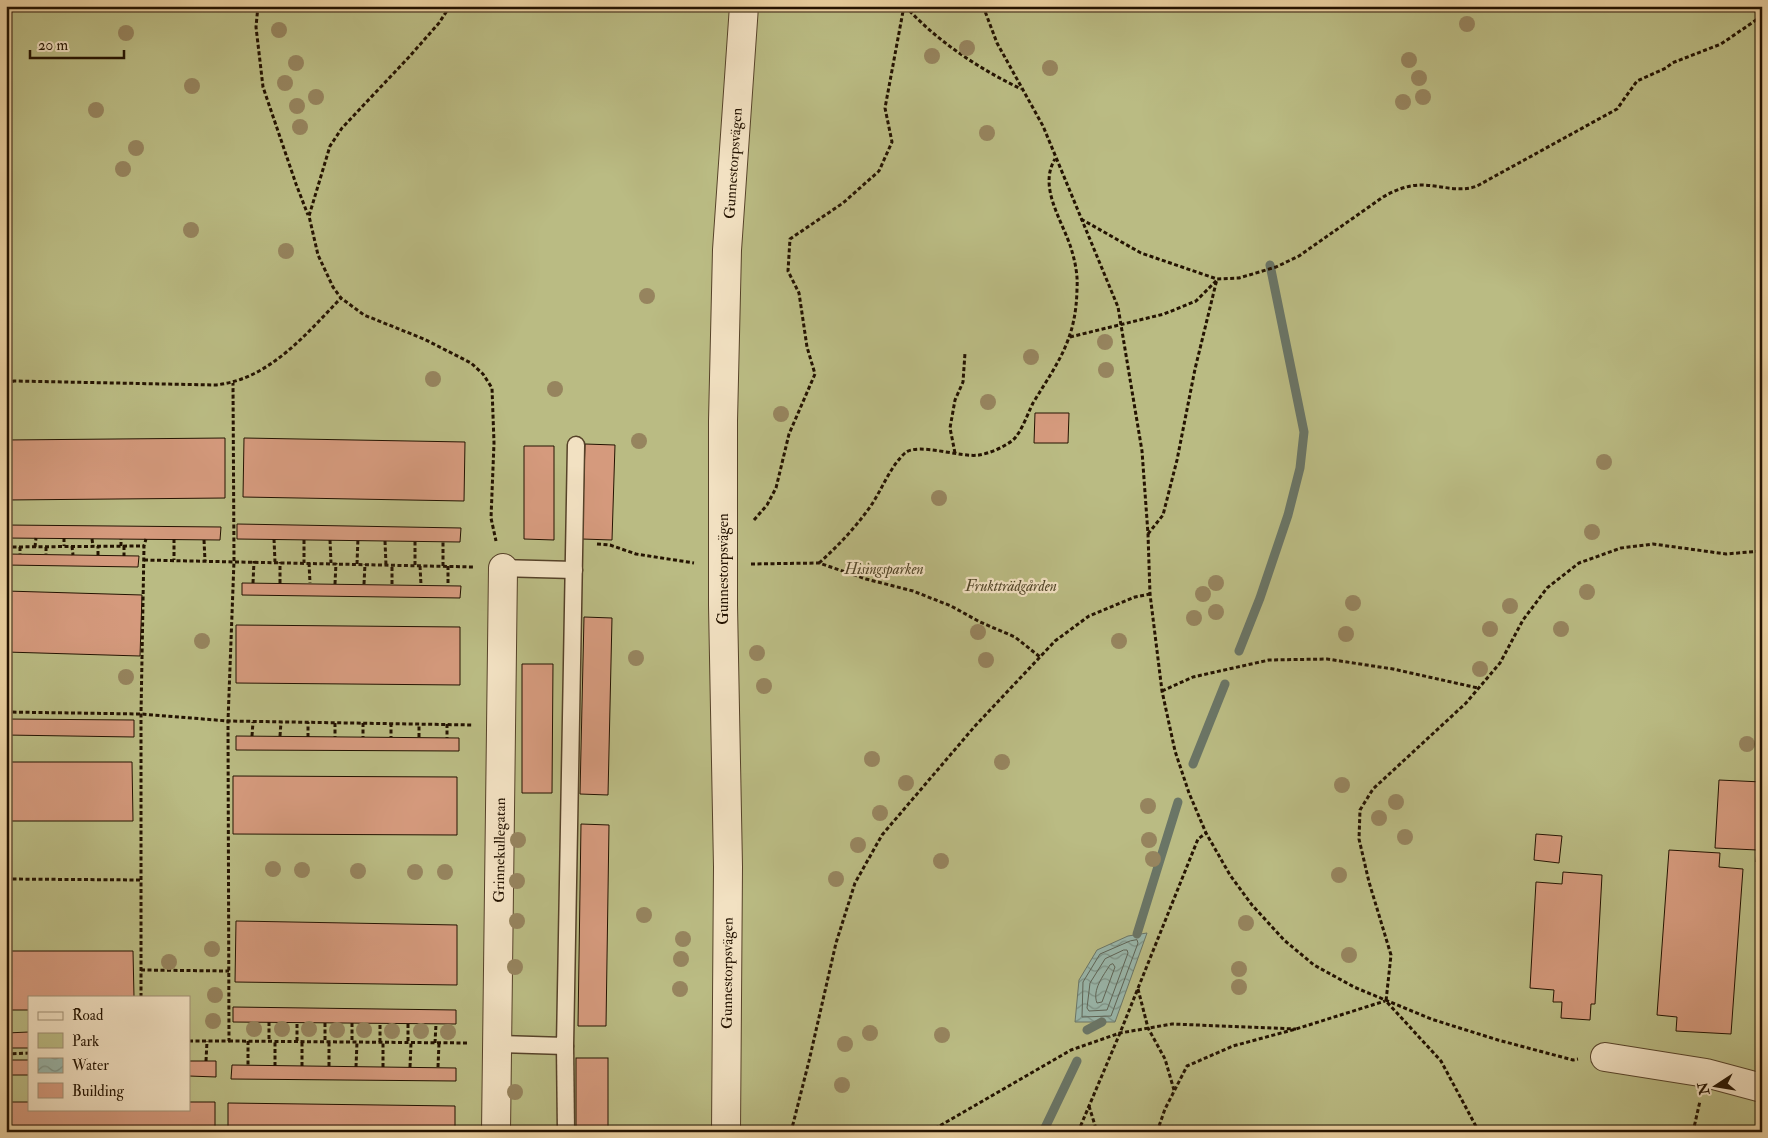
<svg xmlns="http://www.w3.org/2000/svg" width="1768" height="1138" viewBox="0 0 1768 1138" font-family="'IM FELL Double Pica',serif">
<style>
.park{fill:#babb83;stroke:#6f6742;fill-rule:evenodd}
.water{fill:url(#water-waves);stroke:#6a7566}
.lines{fill:none;stroke-linecap:round;stroke-linejoin:round}
.shore{stroke:#5e6456;stroke-width:1}
.stream{stroke:#6a7566;stroke-width:9}
.building{fill:#d59a7d;stroke:#241301}
.service-casing{stroke:#564229;stroke-width:19}
.minor-casing{stroke:#564229;stroke-width:30}
.path{stroke:#241301;stroke-width:3;stroke-dasharray:4 2.5;stroke-linecap:butt}
.service{stroke:#f2e1c2;stroke-width:16}
.minor{stroke:#f2e1c2;stroke-width:28}
.tree{fill:#96845e}
.labels{text-anchor:middle;dominant-baseline:central;stroke-width:4.5;stroke-linejoin:round;paint-order:stroke}
.street-label{font-size:15px;fill:#241301;stroke:#f2e1c2}
.park-label{font-size:15px;font-style:italic;fill:#514528;stroke:#f2e1c2}
</style>
<defs>
<pattern id="water-waves" width="16" height="10" patternUnits="userSpaceOnUse" patternTransform="scale(1.25)"><rect width="16" height="10" fill="#99b6aa"/><path d="M0 5q4-4 8 0t8 0" fill="none" stroke="#7d9388"/></pattern>
</defs>
<rect width="100%" height="100%" fill="#ebd1a1"/>
<filter id="stains"><feTurbulence type="fractalNoise" baseFrequency=".004" numOctaves="4"/><feColorMatrix values="0 0 0 0 .2 0 0 0 0 .09 0 0 0 0 .02 0 0 0 .5 -.17"/></filter>
<radialGradient id="worn" r=".72"><stop offset=".6" stop-color="#630" stop-opacity="0"/><stop offset="1" stop-color="#630" stop-opacity=".3"/></radialGradient>
<!-- park -->
<path class="park" d="M6,6H1762V1132H6ZM29,997H189V1109H29Z"/>
<!-- water -->
<polygon class="water" points="1147,933 1115,1022 1075,1022 1079,980 1097,950 1128,936"/>
<g class="lines">
<!-- shore -->
<g class="shore">
<polygon points="1137,940 1138,943 1111,1016 1082,1017 1083,982 1100,954 1130,941"/>
<polygon points="1124,950 1127,950 1128,953 1107,1010 1089,1011 1087,1008 1090,983 1105,959"/>
<path d="M1113,964L1115,967L1102,1002L1097,1003C1092,990 1103,976 1110,965Z"/>
</g>
<!-- stream -->
<g class="stream">
<polyline points="1239,651 1260,598 1288,515 1300,468 1304,432 1270,265"/>
<polyline points="1193,764 1225,684"/>
<polyline points="1137,934 1178,802"/>
<polyline points="1087,1030 1102,1022"/>
<polyline points="1043,1132 1077,1061"/>
</g>
</g>
<!-- building -->
<g class="building">
<polygon points="1035,413 1069,413 1068,443 1034,443"/>
<polygon points="225,438 225,498 6,500 6,440"/>
<polygon points="244,438 465,442 464,501 243,497"/>
<polygon points="585,444 615,445 612,540 582,539"/>
<polygon points="524,446 554,446 554,540 524,539"/>
<polygon points="237,524 461,528 460,542 237,539"/>
<polygon points="6,525 221,527 220,540 6,538"/>
<polygon points="6,554 139,556 138,567 6,565"/>
<polygon points="242,583 461,586 460,598 242,595"/>
<polygon points="6,591 142,595 140,656 6,652"/>
<polygon points="584,617 612,618 608,795 580,794"/>
<polygon points="236,625 460,627 460,685 236,683"/>
<polygon points="522,664 553,664 552,793 522,793"/>
<polygon points="6,719 134,720 134,737 6,735"/>
<polygon points="236,736 459,738 459,751 236,750"/>
<polygon points="6,762 132,762 133,821 6,821"/>
<polygon points="233,776 457,777 457,835 233,834"/>
<polygon points="1719,780 1762,782 1762,862 1756,862 1757,850 1715,848"/>
<polygon points="581,824 609,825 606,1026 578,1026"/>
<polygon points="1536,834 1562,836 1559,863 1534,860"/>
<polygon points="1669,850 1720,853 1719,867 1743,869 1731,1034 1676,1031 1677,1017 1657,1015"/>
<polygon points="1563,872 1602,875 1595,1004 1591,1004 1590,1020 1561,1018 1562,1002 1553,1002 1554,990 1530,988 1536,882 1562,884"/>
<polygon points="236,921 457,925 457,985 235,982"/>
<polygon points="6,951 133,951 134,997 29,997 29,1010 6,1010"/>
<polygon points="233,1007 456,1010 456,1024 233,1022"/>
<polygon points="29,1032 29,1048 6,1048 6,1033"/>
<rect x="576" y="1058" width="32" height="74"/>
<rect x="6" y="1060" width="23" height="15"/>
<polygon points="189,1061 216,1061 216,1077 189,1076"/>
<polygon points="232,1065 456,1068 456,1081 231,1079"/>
<polygon points="6,1102 29,1102 29,1109 189,1109 189,1102 215,1102 215,1132 6,1132"/>
<polygon points="228,1103 455,1106 455,1132 228,1132"/>
</g>
<g class="lines">
<defs>
<g id="service">
<polyline points="503,568 574,570"/>
<polyline points="496,1044 565,1046 576,445"/>
<polyline points="565,1046 566,1132"/>
</g>
<g id="minor">
<polyline points="1605,1057 1706,1073 1762,1088"/>
<path id="s1" d="M496,1132L503,568"/>
<path id="s2" d="M726,1132L728,867L723,605V421L727,250L744,6"/>
</g>
</defs>
<!-- service casing -->
<use href="#service" class="service-casing"/>
<!-- minor casing -->
<use href="#minor" class="minor-casing"/>
<!-- path -->
<g class="path">
<polyline points="258,6 256,27 263,87 296,184 308,215"/>
<polyline points="450,6 439,23 409,57 342,128 330,146 309,216 318,255 333,287 341,298 364,315 424,339 471,363 483,374 492,388 494,443 491,518 496,541"/>
<path d="M905,6C938,42 978,68 1021,89"/>
<polyline points="983,6 997,43 1043,126 1118,307 1142,451 1148,534 1150,594 1162,691 1175,751 1189,793 1206,833 1230,875 1252,905 1284,940 1314,965 1354,987 1431,1019 1498,1040 1573,1060 1578,1059"/>
<path d="M1081,219L1141,253L1217,279L1239,278L1276,267L1299,256L1383,197C1395,190 1408,185 1421,185C1440,185 1459,193 1477,186L1617,109L1637,81L1666,68L1672,63L1721,44L1762,16"/>
<polyline points="1070,337 1164,314 1196,301 1217,280"/>
<path d="M6,383L14,381L215,385C269,380 306,334 341,298"/>
<polyline points="955,453 950,428 955,400 963,382 965,353"/>
<polyline points="754,520 767,505 776,488 789,434 815,374 807,347 799,293 788,271 790,239 843,203 879,171 892,142 885,108 904,6"/>
<polyline points="1148,534 1163,515 1177,460 1195,369 1217,279"/>
<polyline points="64,538 64,546"/>
<polyline points="92,539 93,546"/>
<polyline points="174,539 174,560"/>
<polyline points="274,539 275,562"/>
<polyline points="204,540 205,561"/>
<polyline points="304,540 304,563"/>
<polyline points="330,540 331,563"/>
<polyline points="385,541 386,565"/>
<polyline points="597,544 610,545 636,554 694,563"/>
<polyline points="72,546 73,555"/>
<polyline points="121,546 121,539"/>
<polyline points="124,546 124,556"/>
<polyline points="6,547 144,546"/>
<polyline points="8,547 8,538"/>
<polyline points="20,547 20,554"/>
<polyline points="35,547 36,538"/>
<polyline points="46,547 46,554"/>
<polyline points="98,555 98,546"/>
<polyline points="144,560 474,567"/>
<polyline points="309,563 310,583"/>
<path d="M819,563C838,546 855,528 870,507C882,490 889,468 905,453C918,442 961,458 979,455C991,453 1004,447 1013,440C1021,433 1028,413 1033,403C1058,362 1076,340 1077,289C1078,275 1075,261 1071,248C1062,220 1038,187 1055,159"/>
<polyline points="357,564 358,538"/>
<polyline points="751,564 819,563 866,579 913,591 951,606 980,622 1015,637 1040,657"/>
<polyline points="415,565 415,541"/>
<polyline points="420,566 421,585"/>
<polyline points="443,566 443,542"/>
<polyline points="448,566 448,585"/>
<polyline points="253,583 254,561"/>
<polyline points="280,583 280,562"/>
<polyline points="335,584 336,563"/>
<polyline points="364,584 365,564"/>
<polyline points="392,584 392,565"/>
<polyline points="1162,691 1193,677 1269,660 1327,659 1393,669 1478,688"/>
<polyline points="6,712 141,714 228,721 473,725"/>
<polyline points="335,723 335,737"/>
<polyline points="363,723 363,737"/>
<polyline points="391,723 391,737"/>
<polyline points="447,724 447,738"/>
<polyline points="252,736 253,722"/>
<polyline points="280,736 281,722"/>
<polyline points="308,737 308,722"/>
<polyline points="419,737 419,724"/>
<polyline points="6,879 142,880"/>
<polyline points="141,970 229,971"/>
<polyline points="1138,989 1148,1028 1165,1059 1174,1090"/>
<polyline points="141,997 141,714 144,546 146,539"/>
<polyline points="269,1022 269,1041"/>
<polyline points="325,1023 325,1042"/>
<polyline points="352,1023 352,1042"/>
<polyline points="408,1024 408,1043"/>
<polyline points="189,1041 229,1041 228,721 234,561 233,383"/>
<polyline points="229,1041 469,1043"/>
<polyline points="248,1041 248,1065"/>
<polyline points="297,1041 297,1022"/>
<polyline points="380,1042 380,1023"/>
<polyline points="435,1043 436,1024"/>
<polyline points="6,1054 29,1053"/>
<polyline points="206,1061 207,1041"/>
<polyline points="275,1066 275,1041"/>
<polyline points="302,1066 302,1042"/>
<polyline points="329,1066 329,1042"/>
<polyline points="356,1067 357,1042"/>
<polyline points="383,1067 383,1042"/>
<polyline points="410,1067 411,1043"/>
<polyline points="438,1067 439,1043"/>
<polyline points="1089,1106 1097,1132"/>
<polyline points="791,1132 809,1061 836,943 855,883 882,835 975,726 1055,641 1089,616 1135,597 1150,594"/>
<polyline points="929,1132 1071,1050 1120,1033 1172,1024 1296,1029"/>
<polyline points="1078,1132 1120,1033 1198,839 1206,833"/>
<polyline points="1157,1132 1165,1109 1187,1066 1233,1046 1296,1029 1385,1001"/>
<polyline points="1479,1132 1441,1061 1386,1001 1391,955 1369,882 1359,839 1360,810 1373,789 1466,703 1500,663 1523,620 1547,588 1579,563 1621,548 1653,544 1726,554 1762,551"/>
<polyline points="1693,1132 1700,1101"/>
</g>
<!-- service -->
<use href="#service" class="service"/>
<!-- minor -->
<use href="#minor" class="minor"/>
</g>
<!-- trees -->
<g class="tree">
<circle cx="1467" cy="24" r="8"/>
<circle cx="279" cy="30" r="8"/>
<circle cx="126" cy="33" r="8"/>
<circle cx="967" cy="48" r="8"/>
<circle cx="932" cy="56" r="8"/>
<circle cx="1409" cy="60" r="8"/>
<circle cx="296" cy="63" r="8"/>
<circle cx="1050" cy="68" r="8"/>
<circle cx="1419" cy="78" r="8"/>
<circle cx="285" cy="83" r="8"/>
<circle cx="192" cy="86" r="8"/>
<circle cx="316" cy="97" r="8"/>
<circle cx="1423" cy="97" r="8"/>
<circle cx="1403" cy="102" r="8"/>
<circle cx="297" cy="106" r="8"/>
<circle cx="96" cy="110" r="8"/>
<circle cx="300" cy="127" r="8"/>
<circle cx="987" cy="133" r="8"/>
<circle cx="136" cy="148" r="8"/>
<circle cx="123" cy="169" r="8"/>
<circle cx="191" cy="230" r="8"/>
<circle cx="286" cy="251" r="8"/>
<circle cx="647" cy="296" r="8"/>
<circle cx="1105" cy="342" r="8"/>
<circle cx="1031" cy="357" r="8"/>
<circle cx="1106" cy="370" r="8"/>
<circle cx="433" cy="379" r="8"/>
<circle cx="555" cy="389" r="8"/>
<circle cx="988" cy="402" r="8"/>
<circle cx="781" cy="414" r="8"/>
<circle cx="639" cy="441" r="8"/>
<circle cx="1604" cy="462" r="8"/>
<circle cx="939" cy="498" r="8"/>
<circle cx="1592" cy="532" r="8"/>
<circle cx="1216" cy="583" r="8"/>
<circle cx="1587" cy="592" r="8"/>
<circle cx="1203" cy="594" r="8"/>
<circle cx="1353" cy="603" r="8"/>
<circle cx="1510" cy="606" r="8"/>
<circle cx="1216" cy="612" r="8"/>
<circle cx="1194" cy="618" r="8"/>
<circle cx="1490" cy="629" r="8"/>
<circle cx="1561" cy="629" r="8"/>
<circle cx="978" cy="632" r="8"/>
<circle cx="1346" cy="634" r="8"/>
<circle cx="202" cy="641" r="8"/>
<circle cx="1119" cy="641" r="8"/>
<circle cx="757" cy="653" r="8"/>
<circle cx="636" cy="658" r="8"/>
<circle cx="986" cy="660" r="8"/>
<circle cx="1480" cy="669" r="8"/>
<circle cx="126" cy="677" r="8"/>
<circle cx="764" cy="686" r="8"/>
<circle cx="1747" cy="744" r="8"/>
<circle cx="872" cy="759" r="8"/>
<circle cx="1002" cy="762" r="8"/>
<circle cx="906" cy="783" r="8"/>
<circle cx="1342" cy="785" r="8"/>
<circle cx="1396" cy="802" r="8"/>
<circle cx="1148" cy="806" r="8"/>
<circle cx="880" cy="813" r="8"/>
<circle cx="1379" cy="818" r="8"/>
<circle cx="1405" cy="837" r="8"/>
<circle cx="518" cy="840" r="8"/>
<circle cx="1149" cy="840" r="8"/>
<circle cx="858" cy="845" r="8"/>
<circle cx="1153" cy="859" r="8"/>
<circle cx="941" cy="861" r="8"/>
<circle cx="273" cy="869" r="8"/>
<circle cx="302" cy="870" r="8"/>
<circle cx="358" cy="871" r="8"/>
<circle cx="415" cy="872" r="8"/>
<circle cx="445" cy="872" r="8"/>
<circle cx="1339" cy="875" r="8"/>
<circle cx="836" cy="879" r="8"/>
<circle cx="517" cy="881" r="8"/>
<circle cx="644" cy="915" r="8"/>
<circle cx="517" cy="921" r="8"/>
<circle cx="1246" cy="923" r="8"/>
<circle cx="683" cy="939" r="8"/>
<circle cx="212" cy="949" r="8"/>
<circle cx="1349" cy="955" r="8"/>
<circle cx="681" cy="959" r="8"/>
<circle cx="169" cy="962" r="8"/>
<circle cx="515" cy="967" r="8"/>
<circle cx="1239" cy="969" r="8"/>
<circle cx="1239" cy="987" r="8"/>
<circle cx="680" cy="989" r="8"/>
<circle cx="215" cy="995" r="8"/>
<circle cx="213" cy="1021" r="8"/>
<circle cx="254" cy="1029" r="8"/>
<circle cx="282" cy="1029" r="8"/>
<circle cx="309" cy="1029" r="8"/>
<circle cx="337" cy="1030" r="8"/>
<circle cx="364" cy="1030" r="8"/>
<circle cx="392" cy="1031" r="8"/>
<circle cx="421" cy="1031" r="8"/>
<circle cx="448" cy="1032" r="8"/>
<circle cx="870" cy="1033" r="8"/>
<circle cx="942" cy="1035" r="8"/>
<circle cx="845" cy="1044" r="8"/>
<circle cx="842" cy="1085" r="8"/>
<circle cx="515" cy="1092" r="8"/>
</g>
<g class="labels">
<!-- street labels -->
<g class="street-label">
<text stroke="none"><textPath href="#s2" startOffset="969">Gunnestorpsvägen</textPath></text>
<text transform="translate(723 569) rotate(-90)">Gunnestorpsvägen</text>
<text stroke="none"><textPath href="#s1" startOffset="282">Grinnekullegatan</textPath></text>
<text stroke="none"><textPath href="#s2" startOffset="159">Gunnestorpsvägen</textPath></text>
</g>
<!-- park labels -->
<g class="park-label">
<text x="884" y="569">Hisingsparken</text>
<text x="1011" y="586">Fruktträdgården</text>
</g>
</g>
<!-- margin -->
<rect width="1768" height="1138" fill="none" stroke="#ebd1a1" stroke-width="25"/>
<rect x="8" y="8" width="1753" height="1123" fill="none" stroke="#241301" stroke-width="2.5"/>
<rect x="12" y="12" width="1743" height="1113" fill="none" stroke="#241301"/>
<!-- legend -->
<rect x="28" y="996" width="162" height="115" fill="#f2e1c2" stroke="#a08f75"/>
<rect x="38" y="1012" width="25" height="8" fill="#f2e1c2" stroke="#a08f75"/>
<text x="72" y="1020" font-size="15" fill="#241301">Road</text>
<rect x="38" y="1033" width="25" height="15" fill="#babb83" stroke="#a08f75"/>
<text x="72" y="1046" font-size="15" fill="#241301">Park</text>
<rect x="38" y="1058" width="25" height="15" fill="url(#water-waves)" stroke="#a08f75"/>
<text x="72" y="1070" font-size="15" fill="#241301">Water</text>
<rect x="38" y="1083" width="25" height="15" fill="#d59a7d" stroke="#a08f75"/>
<text x="72" y="1096" font-size="15" fill="#241301">Building</text>
<!-- north arrow -->
<g transform="translate(1716 1086) rotate(258)" stroke="#f2e1c2" stroke-width="4" paint-order="stroke">
<path d="M0-4L9 19L0 12L-9 19Z" fill="#241301"/>
<text y="-8" font-size="14" font-weight="bold" text-anchor="middle" fill="#241301">N</text>
</g>
<!-- scale -->
<path d="M30 50v8h94v-8" fill="none" stroke="#241301" stroke-width="2.5"/>
<text x="38" y="50" font-size="15" fill="#241301" stroke="#f2e1c2" stroke-width="4" paint-order="stroke">20 m</text>
<rect width="100%" height="100%" filter="url(#stains)"/>
<rect width="100%" height="100%" fill="url(#worn)"/>
</svg>
